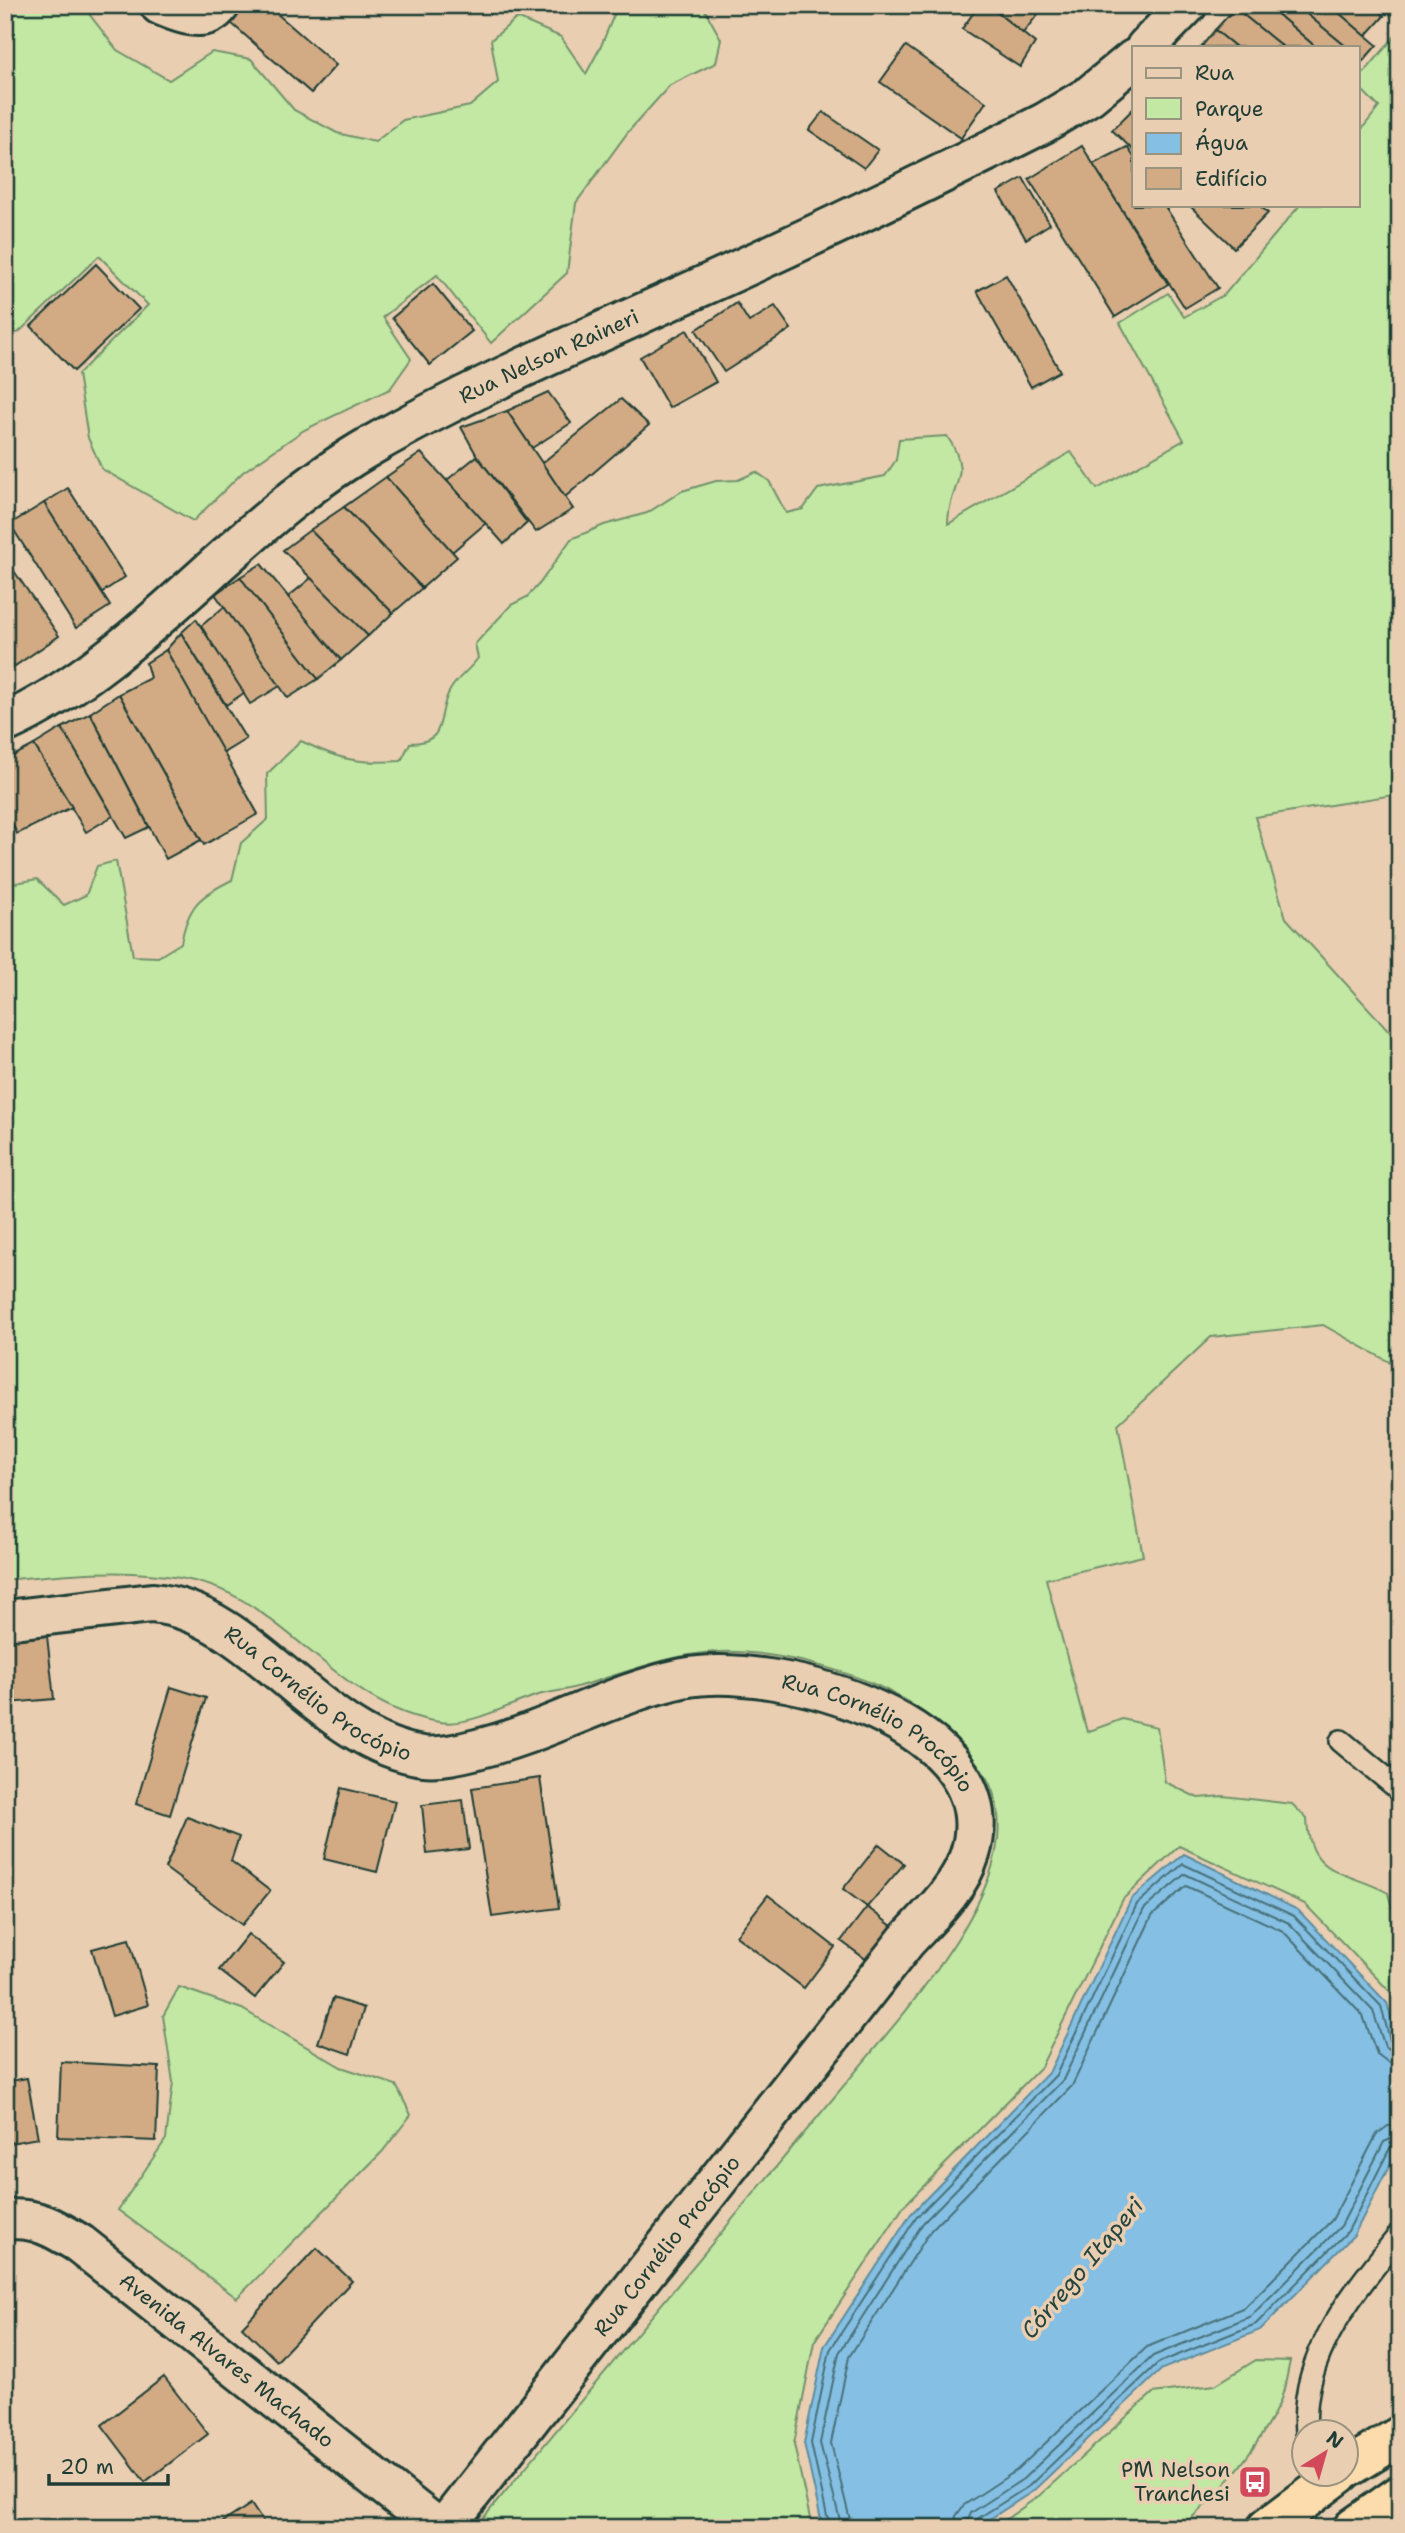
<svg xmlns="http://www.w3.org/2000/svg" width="1405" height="2533" viewBox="0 0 1405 2533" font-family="'Shantell Sans',sans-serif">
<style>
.green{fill:#c3e8a3;stroke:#71926c;stroke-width:2}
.water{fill:#85c0e4;stroke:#5c8c9e;stroke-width:2}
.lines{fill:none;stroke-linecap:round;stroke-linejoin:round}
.shore{stroke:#48717a;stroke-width:2}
.building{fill:#d2ab85;stroke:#1f3d34;stroke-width:2}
.lane-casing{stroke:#1f3d34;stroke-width:26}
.street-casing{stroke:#1f3d34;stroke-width:44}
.secondary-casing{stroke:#1f3d34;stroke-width:44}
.highway-casing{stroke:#1f3d34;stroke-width:44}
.lane{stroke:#eaceb1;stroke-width:21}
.street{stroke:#eaceb1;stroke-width:38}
.secondary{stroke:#eaceb1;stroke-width:38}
.highway{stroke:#fcdcac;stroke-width:38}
.labels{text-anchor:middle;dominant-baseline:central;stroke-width:7;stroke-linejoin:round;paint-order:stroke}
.street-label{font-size:21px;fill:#1f3d34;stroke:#eaceb1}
.poi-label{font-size:21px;fill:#1f3d34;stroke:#eaceb1;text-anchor:end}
.water-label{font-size:23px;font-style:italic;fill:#24443d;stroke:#eaceb1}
</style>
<rect width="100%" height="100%" fill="#eaceb1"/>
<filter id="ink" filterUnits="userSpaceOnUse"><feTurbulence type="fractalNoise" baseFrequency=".0143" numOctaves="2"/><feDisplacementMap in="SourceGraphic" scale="14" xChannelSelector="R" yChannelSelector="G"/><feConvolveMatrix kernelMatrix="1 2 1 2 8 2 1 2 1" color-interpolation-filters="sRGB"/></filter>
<g filter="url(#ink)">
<!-- green -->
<g class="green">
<polygon points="5,5 82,5 117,50 169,80 212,52 251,59 294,110 337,133 375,142 403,120 470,106 498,82 491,40 517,18 561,37 586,74 601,46 618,5 702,5 721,39 716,63 670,85 628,132 576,203 567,273 491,343 437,275 383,317 411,359 390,389 304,430 243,472 193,521 102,469 88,438 78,374 148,305 99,256 18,333 5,331"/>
<path d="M1400,30V794L1255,817L1286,918L1400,1043V1368L1323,1325L1211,1337L1118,1424L1143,1556L1046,1579L1087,1732L1122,1719L1157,1727L1165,1782L1198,1798L1223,1796L1292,1804L1307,1819C1309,1878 1347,1870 1388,1893L1395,1919L1400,1920V2002L1305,1904L1179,1846L1123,1899L1041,2067L904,2206L814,2342L794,2444L812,2528H475L906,2011C959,1940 1050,1827 962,1747C944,1730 926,1713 905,1700C858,1671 773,1650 718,1652C666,1654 618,1676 569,1689C560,1691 551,1692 542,1694C512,1702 471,1727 440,1722C359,1711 309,1640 242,1600C177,1561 77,1573 5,1580V885L37,879L64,905L86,895L97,866L116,861L133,956L158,957L181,943C188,906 199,896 232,880L241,843L268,819L267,774L301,741C341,760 357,764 401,761L410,743C449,743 436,716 449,692C456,678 469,671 478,658L475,644L511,605L527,597L540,583L571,539L604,525L647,513L682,491L716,481L738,480L756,472L769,481L786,513L803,509L818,489L885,476L896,460L899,439L947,436C975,478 948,484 948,524L1071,452L1097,489L1184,440L1120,323L1168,293L1184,317L1225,294L1300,205H1358V134L1379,107L1358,86V80Z"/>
<polygon points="179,1987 242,2009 341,2067 396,2085 411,2115 382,2152 237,2298 118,2210 166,2139 173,2082 163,2016"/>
<path d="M1256,2360L1290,2361C1287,2374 1285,2391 1279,2404C1256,2451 1220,2494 1180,2528H994L1040,2495L1153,2393L1215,2385Z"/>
</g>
<!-- water -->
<polygon class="water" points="1184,1854 1298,1910 1387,2003 1400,2048 1400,2145 1354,2235 1260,2330 1162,2369 1033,2491 976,2528 829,2528 821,2520 804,2443 824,2347 911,2214 1050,2071 1131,1899"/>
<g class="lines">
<!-- shore -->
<g class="shore">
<polyline points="833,2528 827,2516 811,2443 830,2350 916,2218 1056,2075 1137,1904 1183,1864 1294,1916 1381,2006 1390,2040 1400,2044"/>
<polyline points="842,2528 820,2443 839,2353 923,2223 1063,2080 1144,1909 1185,1874 1289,1923 1373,2011 1385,2047 1400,2053"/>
<polyline points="852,2528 831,2443 849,2357 931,2230 1072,2086 1152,1916 1186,1886 1283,1931 1363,2016 1377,2054 1388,2062 1400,2063"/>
<polyline points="954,2528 956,2516 964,2505 1017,2470 1147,2347 1245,2307 1332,2220 1377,2134 1388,2126 1400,2124"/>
<polyline points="965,2528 971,2513 1023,2479 1153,2356 1251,2316 1341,2226 1384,2142 1400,2135"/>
<polyline points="974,2528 977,2519 1029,2486 1158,2363 1256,2324 1348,2231 1390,2148 1400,2144"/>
</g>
</g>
<!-- building -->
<g class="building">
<polygon points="246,5 267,5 336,65 311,93 231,23"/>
<polygon points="979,5 988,5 1035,43 1020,67 962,29"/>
<polygon points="988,5 1045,5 1023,33"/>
<polygon points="1128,5 1143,5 1136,13"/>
<polygon points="1238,5 1267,5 1316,47 1283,47 1235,8"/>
<polygon points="1267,5 1296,5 1347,47 1316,47"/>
<polygon points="1296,5 1330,5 1377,45 1363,61 1358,57 1358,47 1347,47"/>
<polygon points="1330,5 1372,5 1384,16 1366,36"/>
<polygon points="1385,5 1400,5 1400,16 1397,19"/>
<polygon points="1235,8 1283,47 1236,47 1215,30"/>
<polygon points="1215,30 1236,47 1201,47"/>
<polygon points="906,46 986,102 961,138 880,82"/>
<polygon points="1134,108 1134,151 1112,130"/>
<polygon points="823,112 878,150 864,168 809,130"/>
<polygon points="1082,146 1168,284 1115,317 1029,179"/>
<polygon points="1127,147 1134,157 1134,205 1164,205 1218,288 1185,308 1093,164"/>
<polygon points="1023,178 1050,224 1026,239 998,192"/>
<polygon points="1189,205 1259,205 1268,213 1234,248"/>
<polygon points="96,264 139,309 74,371 31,326"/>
<polygon points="1006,275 1060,371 1031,387 977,291"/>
<polygon points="433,284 472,331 430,365 392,318"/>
<polygon points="737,303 749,322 775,306 791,329 724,372 696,330"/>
<polygon points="687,330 716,382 669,408 640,357"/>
<polygon points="548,392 571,423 532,448 507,411"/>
<polygon points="621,399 649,425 565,497 542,463"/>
<polygon points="507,411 573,509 536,532 477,456 461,427"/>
<polygon points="421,453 486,523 452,552 386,477"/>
<polygon points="477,456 527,523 504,544 447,480"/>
<polygon points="386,477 457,557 422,588 344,507"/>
<polygon points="68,488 125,577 101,593 44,503"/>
<polygon points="44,503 110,606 76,628 10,524"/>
<polygon points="344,507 422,588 393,613 310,530"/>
<polygon points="310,530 393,613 368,636 283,550"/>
<polygon points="261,564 341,660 318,679 240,577"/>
<polygon points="14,571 59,636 12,668 5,657 5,576"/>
<polygon points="240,577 318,679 288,698 215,594"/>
<polygon points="311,578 368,636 341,660 288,597"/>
<polygon points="224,607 280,686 250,704 201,626"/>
<polygon points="196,619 244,693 226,705 181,633"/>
<polygon points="181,633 246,739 223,753 166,650"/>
<polygon points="166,650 258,814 204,845 119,694 150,678 146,663"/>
<polygon points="119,694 201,840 166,859 90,713"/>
<polygon points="90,713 149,827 126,838 62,728"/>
<polygon points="62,728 113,816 86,832 34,745"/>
<polygon points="34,745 72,807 17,834 5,808 5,760"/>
<polygon points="47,1636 54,1699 8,1703 5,1640"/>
<polygon points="171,1687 206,1698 170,1815 136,1804"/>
<polygon points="540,1778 559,1908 492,1917 472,1788"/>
<polygon points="341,1788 395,1801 377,1872 324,1859"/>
<polygon points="463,1800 469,1849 427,1854 422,1805"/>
<polygon points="187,1817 239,1837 231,1861 270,1891 242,1925 165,1868"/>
<polygon points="879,1844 904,1864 867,1907 843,1889"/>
<polygon points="768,1895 835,1947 804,1988 736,1936"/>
<polygon points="867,1907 897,1930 871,1963 841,1941"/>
<polygon points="248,1934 284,1962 255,1998 219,1970"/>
<polygon points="129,1939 148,2005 112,2016 92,1949"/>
<polygon points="333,1998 364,2008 350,2054 318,2043"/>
<polygon points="61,2062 159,2067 156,2141 58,2137"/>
<polygon points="27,2078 38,2138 5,2144 5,2082"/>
<polygon points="317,2248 352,2281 277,2361 242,2327"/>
<polygon points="164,2377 208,2434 145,2482 102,2425"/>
<polygon points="251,2504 267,2528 214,2528"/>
</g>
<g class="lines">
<defs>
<g id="lane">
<polyline points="1341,1741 1400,1790"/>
<path d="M1306,2432C1299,2355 1355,2291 1400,2234"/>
</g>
<g id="street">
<path d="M160,5C179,13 205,25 220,5"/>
<path id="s1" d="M5,1620L152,1603C254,1612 318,1741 423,1756C440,1758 461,1753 477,1749C548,1732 612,1693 683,1678C776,1660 1010,1724 970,1854C959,1889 930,1915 906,1941L444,2528"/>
<path id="s2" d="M5,2220C35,2216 56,2229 80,2244L438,2528"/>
</g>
<g id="secondary">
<polyline points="1146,47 1187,5"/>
<path id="s3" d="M5,723C141,661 240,520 372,445C475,386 586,339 694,290C812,237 929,181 1044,123L1089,96L1134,59"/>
</g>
<g id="highway">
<polyline points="1346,2469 1400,2436"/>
<polyline points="1267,2528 1339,2474"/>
<polyline points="1353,2528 1400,2495"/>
</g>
</defs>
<!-- lane casing -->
<use href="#lane" class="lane-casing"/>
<!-- street casing -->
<use href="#street" class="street-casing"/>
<!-- secondary casing -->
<use href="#secondary" class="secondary-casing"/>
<!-- highway casing -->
<use href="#highway" class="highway-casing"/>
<!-- lane -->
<use href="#lane" class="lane"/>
<!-- street -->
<use href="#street" class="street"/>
<!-- secondary -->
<use href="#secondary" class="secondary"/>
<!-- highway -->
<use href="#highway" class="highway"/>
</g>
</g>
<!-- icons -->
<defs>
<symbol id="bus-square" viewBox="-11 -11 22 22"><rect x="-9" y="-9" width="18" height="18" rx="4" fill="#d1495b" stroke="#eaceb1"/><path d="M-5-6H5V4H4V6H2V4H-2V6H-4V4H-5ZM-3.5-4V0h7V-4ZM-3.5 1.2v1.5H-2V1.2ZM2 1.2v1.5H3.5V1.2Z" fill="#fff"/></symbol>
</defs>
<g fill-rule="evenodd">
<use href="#bus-square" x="1236" y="2463" width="38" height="38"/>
</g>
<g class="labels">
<!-- street labels -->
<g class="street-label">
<text stroke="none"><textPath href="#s3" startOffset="660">Rua Nelson Raineri</textPath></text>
<text stroke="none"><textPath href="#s1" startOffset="340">Rua Cornélio Procópio</textPath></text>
<text stroke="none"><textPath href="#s1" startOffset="948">Rua Cornélio Procópio</textPath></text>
<text transform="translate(667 2246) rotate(-52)">Rua Cornélio Procópio</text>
<text stroke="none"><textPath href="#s2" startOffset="268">Avenida Alvares Machado</textPath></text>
</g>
<!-- poi labels -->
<g class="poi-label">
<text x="1230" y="2470">PM Nelson<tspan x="1230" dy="24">Tranchesi</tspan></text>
</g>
<!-- water labels -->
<g class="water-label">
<text transform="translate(1082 2268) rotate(-50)">Córrego Itaperi</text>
</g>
</g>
<!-- margin -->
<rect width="1405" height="2533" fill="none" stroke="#eaceb1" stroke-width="28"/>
<rect x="14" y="14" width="1377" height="2505" fill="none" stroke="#1f3d34" stroke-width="2.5" filter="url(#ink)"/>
<!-- legend -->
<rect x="1132" y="46" width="228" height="161" fill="#eaceb1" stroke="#99947f" stroke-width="2"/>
<rect x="1146" y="68" width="35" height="10" fill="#eaceb1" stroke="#99947f" stroke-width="2"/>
<text x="1195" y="80" font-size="21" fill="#1f3d34">Rua</text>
<rect x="1146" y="98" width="35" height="21" fill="#c3e8a3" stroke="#99947f" stroke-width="2"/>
<text x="1195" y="116" font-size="21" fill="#1f3d34">Parque</text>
<rect x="1146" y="133" width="35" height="21" fill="#85c0e4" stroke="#99947f" stroke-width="2"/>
<text x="1195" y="150" font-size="21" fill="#1f3d34">Água</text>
<rect x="1146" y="168" width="35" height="21" fill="#d2ab85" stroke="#99947f" stroke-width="2"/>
<text x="1195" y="186" font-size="21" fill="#1f3d34">Edifício</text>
<!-- north arrow -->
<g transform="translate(1325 2453) rotate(37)"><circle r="33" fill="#eaceb1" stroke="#99947f" stroke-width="2"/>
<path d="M0-5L12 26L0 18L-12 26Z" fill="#d1495b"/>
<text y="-10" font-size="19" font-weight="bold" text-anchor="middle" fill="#1f3d34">N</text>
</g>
<!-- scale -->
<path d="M49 2474v10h119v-10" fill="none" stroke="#1f3d34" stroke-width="3.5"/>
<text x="60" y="2474" font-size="21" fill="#1f3d34" stroke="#eaceb1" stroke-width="5" paint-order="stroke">20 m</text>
</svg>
